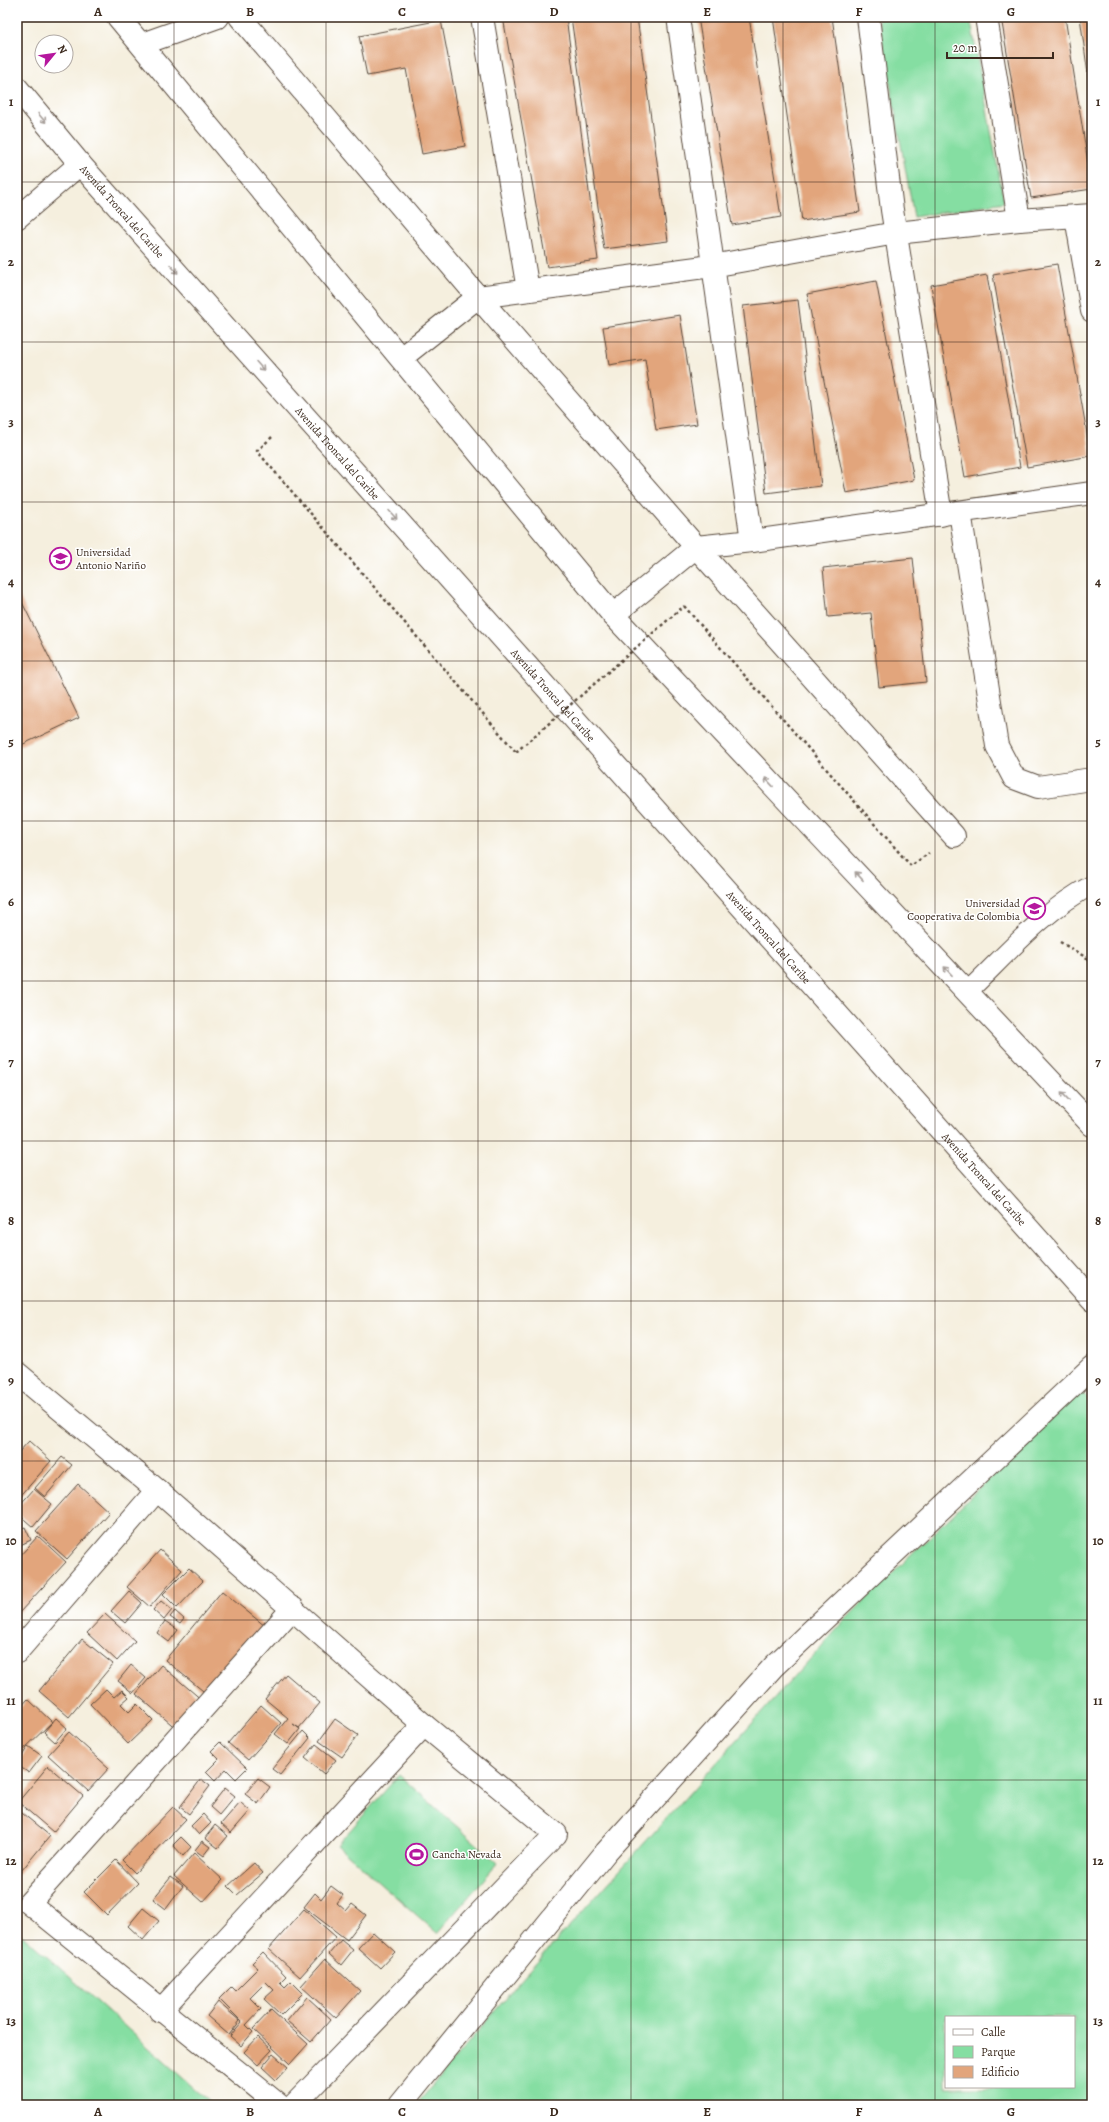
<svg xmlns="http://www.w3.org/2000/svg" width="1109" height="2122" viewBox="0 0 1109 2122" font-family="Alegreya,serif">
<style>
.green{fill:#85dea2;stroke:#608460;fill-rule:evenodd}
.building{fill:#e2a57c}
.lines{fill:none;stroke-linecap:round;stroke-linejoin:round}
.service-casing{stroke:#57483b;stroke-width:21}
.minor-casing{stroke:#57483b;stroke-width:24}
.trunk-casing{stroke:#57483b;stroke-width:24}
.path{stroke:#57483b;stroke-width:2.5;stroke-dasharray:3 3;stroke-linecap:butt}
.service{stroke:#fff;stroke-width:19}
.minor{stroke:#fff;stroke-width:22}
.trunk{stroke:#fff;stroke-width:22}
.path-bridge{stroke:#57483b;stroke-width:2.5;stroke-dasharray:3 3;stroke-linecap:butt}
.oneway{stroke:#a79f9a}
.grid{fill:none;stroke:#3b2a1e;stroke-width:1;stroke-opacity:0.55}
.labels{text-anchor:middle;dominant-baseline:central;stroke-width:3;stroke-linejoin:round;paint-order:stroke}
.street-label{font-size:11px;fill:#3b2a1e;stroke:#fff}
.poi-label{font-size:11px;fill:#3b2a1e;stroke:#fff;text-anchor:start}
.neatline{fill:none;stroke:#3b2a1e;stroke-width:1.5}
.grid-label{font-size:13px;text-anchor:middle;font-weight:bold;fill:#3b2a1e}
</style>
<rect width="100%" height="100%" fill="#fff"/>
<filter id="ink" filterUnits="userSpaceOnUse"><feTurbulence type="fractalNoise" baseFrequency=".025" numOctaves="2"/><feDisplacementMap in="SourceGraphic" scale="8" xChannelSelector="R" yChannelSelector="G"/><feConvolveMatrix kernelMatrix="1 2 1 2 8 2 1 2 1" color-interpolation-filters="sRGB"/></filter>
<filter id="wash" filterUnits="userSpaceOnUse"><feTurbulence type="fractalNoise" baseFrequency=".012" numOctaves="4" result="noise"/><feDisplacementMap in="SourceGraphic" scale="16" xChannelSelector="R" yChannelSelector="G"/><feGaussianBlur stdDeviation="0.9" result="paint"/><feColorMatrix in="noise" values="0 0 0 0 0 0 0 0 0 0 0 0 0 0 0 0 0 1.4 0 .05"/><feComposite in="paint" operator="in"/></filter>
<g filter="url(#wash)">
<rect width="100%" height="100%" fill="#f5efde"/>
<!-- green -->
<g class="green">
<polygon points="878,17 970,17 1004,202 914,217"/>
<path d="M1080,1390L1092,1403V2105H416L520,1981L848,1617ZM946,2017H1074V2087H946Z"/>
<polygon points="399,1775 498,1863 437,1933 337,1845"/>
<polygon points="17,1930 213,2105 17,2105"/>
</g>
<g id="blocks">
<!-- building -->
<g class="building">
<polygon points="503,17 566,17 598,260 547,267"/>
<polygon points="571,17 637,17 668,241 604,249"/>
<polygon points="698,17 749,17 781,217 732,225"/>
<polygon points="773,17 832,17 860,212 802,221"/>
<polygon points="1001,17 1065,17 1092,189 1031,198"/>
<polygon points="1080,17 1092,17 1092,96 1091,96"/>
<polygon points="441,20 465,146 422,154 406,69 367,76 359,36"/>
<polygon points="1057,264 1091,456 1027,467 993,275"/>
<polygon points="987,275 1020,467 965,477 931,285"/>
<polygon points="876,281 914,480 846,493 807,294"/>
<polygon points="798,300 821,486 766,493 743,306"/>
<polygon points="680,315 697,424 656,430 645,359 609,365 603,327"/>
<polygon points="913,558 926,682 879,687 871,613 828,617 823,568"/>
<polygon points="17,592 79,718 17,747"/>
<polygon points="29,1441 51,1461 17,1500 17,1454"/>
<polygon points="62,1457 72,1465 45,1497 35,1488"/>
<polygon points="78,1484 109,1512 67,1559 36,1531"/>
<polygon points="34,1489 52,1504 33,1527 17,1513 17,1508"/>
<polygon points="25,1527 31,1540 18,1546 17,1530"/>
<polygon points="38,1536 66,1562 19,1613 17,1611 17,1559"/>
<polygon points="160,1550 182,1570 150,1607 127,1587"/>
<polygon points="189,1568 203,1581 177,1608 163,1594"/>
<polygon points="129,1591 142,1603 125,1623 111,1611"/>
<polygon points="222,1591 265,1626 208,1695 165,1660"/>
<polygon points="161,1601 172,1610 164,1620 153,1610"/>
<polygon points="175,1611 184,1619 180,1624 170,1617"/>
<polygon points="105,1614 135,1641 117,1661 87,1633"/>
<polygon points="165,1621 178,1630 169,1642 157,1633"/>
<polygon points="82,1639 113,1664 69,1717 39,1691"/>
<polygon points="131,1665 146,1678 133,1693 118,1681"/>
<polygon points="161,1665 203,1701 178,1730 136,1694"/>
<polygon points="286,1674 320,1703 299,1728 293,1724 300,1729 288,1744 275,1734 288,1718 265,1699"/>
<polygon points="106,1689 114,1697 122,1690 129,1697 121,1704 129,1712 137,1704 153,1720 128,1744 90,1704"/>
<polygon points="28,1699 52,1722 21,1752 17,1749 17,1711"/>
<polygon points="261,1705 281,1723 248,1760 228,1743"/>
<polygon points="56,1718 67,1728 55,1742 44,1732"/>
<polygon points="335,1719 358,1735 342,1757 319,1741"/>
<polygon points="303,1731 310,1738 280,1775 272,1769"/>
<polygon points="69,1732 109,1768 88,1791 48,1755"/>
<polygon points="220,1742 247,1768 236,1779 226,1769 215,1781 206,1772 219,1759 211,1751"/>
<polygon points="316,1744 336,1760 324,1774 305,1758"/>
<polygon points="28,1746 42,1756 29,1773 17,1765"/>
<polygon points="48,1766 83,1796 53,1832 18,1802"/>
<polygon points="258,1778 270,1787 258,1804 245,1794"/>
<polygon points="201,1779 210,1786 189,1814 180,1807"/>
<polygon points="225,1788 235,1796 219,1815 210,1807"/>
<polygon points="240,1802 250,1811 231,1833 221,1824"/>
<polygon points="173,1807 186,1819 135,1873 122,1860"/>
<polygon points="17,1809 50,1836 17,1876"/>
<polygon points="203,1814 211,1823 199,1835 191,1826"/>
<polygon points="215,1825 228,1836 218,1848 205,1838"/>
<polygon points="181,1837 191,1847 183,1856 173,1845"/>
<polygon points="202,1841 210,1847 203,1856 195,1850"/>
<polygon points="194,1853 223,1880 203,1902 174,1876"/>
<polygon points="116,1860 138,1883 107,1915 84,1892"/>
<polygon points="254,1863 263,1873 237,1895 228,1886"/>
<polygon points="171,1877 183,1886 166,1909 153,1899"/>
<polygon points="331,1886 343,1895 337,1903 346,1911 352,1904 366,1915 347,1940 304,1907 315,1893 321,1899"/>
<polygon points="143,1908 159,1921 143,1940 128,1926"/>
<polygon points="304,1909 336,1937 300,1977 269,1949"/>
<polygon points="373,1932 395,1952 380,1968 358,1948"/>
<polygon points="341,1940 353,1950 341,1965 329,1954"/>
<polygon points="263,1952 286,1976 280,1982 285,1987 291,1981 303,1993 281,2015 264,1999 274,1990 266,1982 250,1998 261,2009 246,2025 253,2032 241,2046 230,2036 242,2022 219,1999 231,1987 235,1991 258,1968 252,1963"/>
<polygon points="325,1959 360,1991 336,2018 301,1986"/>
<polygon points="307,1997 331,2019 311,2042 287,2021"/>
<polygon points="218,2002 240,2021 229,2035 207,2016"/>
<polygon points="271,2010 308,2044 290,2064 253,2029"/>
<polygon points="258,2037 272,2050 258,2065 244,2052"/>
<polygon points="273,2054 288,2067 276,2080 262,2067"/>
</g>
</g>
</g>
<g filter="url(#ink)">
<use href="#blocks" fill-opacity="0" stroke="#57483b" stroke-width="1"/>
<g class="lines">
<defs>
<path id="service" d="M967,992C1006,955 1044,910 1092,885"/>
<g id="minor">
<polyline points="240,17 478,297 696,547 954,836"/>
<polyline points="482,17 528,290"/>
<polyline points="678,17 752,541"/>
<polyline points="868,17 892,210 941,515"/>
<polyline points="986,17 1019,220"/>
<polyline points="142,44 218,17"/>
<polyline points="1076,217 1092,311"/>
<polyline points="17,218 80,164"/>
<polyline points="401,358 478,297 712,266 896,233 1019,220 1092,215"/>
<polyline points="960,512 997,746 1014,778 1038,787 1092,779"/>
<polyline points="613,615 696,547 752,541 1092,493"/>
<polyline points="17,1373 157,1490 424,1725 556,1834 294,2105"/>
<polyline points="17,1652 157,1490"/>
<polyline points="160,2011 424,1725"/>
<polyline points="279,2105 29,1903 293,1608"/>
<polyline points="400,2105 606,1852 774,1666 1092,1367"/>
</g>
<g id="trunk">
<polyline points="118,17 613,615 1092,1125"/>
<path id="s1" d="M17,88L80,164L1092,1300"/>
</g>
</defs>
<!-- service casing -->
<use href="#service" class="service-casing"/>
<!-- minor casing -->
<use href="#minor" class="minor-casing"/>
<!-- trunk casing -->
<use href="#trunk" class="trunk-casing"/>
<!-- path -->
<g class="path">
<polyline points="272,437 257,451 516,752"/>
<polyline points="684,606 911,866 929,853"/>
<polyline points="1060,942 1092,961"/>
</g>
<!-- service -->
<use href="#service" class="service"/>
<!-- minor -->
<use href="#minor" class="minor"/>
<!-- trunk -->
<use href="#trunk" class="trunk"/>
<!-- path-bridge -->
<polyline class="path-bridge" points="516,752 684,606"/>
</g>
<!-- one-way arrows -->
<defs><path id="oneway-shaft" d="M-6 0H5M1.5-3L5.5 0L1.5 3" fill="none" stroke-width="1.6" stroke-linecap="round" stroke-linejoin="round"/></defs>
<g class="oneway">
<use href="#oneway-shaft" transform="translate(42 118) rotate(50)"/>
<use href="#oneway-shaft" transform="translate(174 269) rotate(48)"/>
<use href="#oneway-shaft" transform="translate(260 366) rotate(48)"/>
<use href="#oneway-shaft" transform="translate(393 515) rotate(48)"/>
<use href="#oneway-shaft" transform="translate(769 782) rotate(-133)"/>
<use href="#oneway-shaft" transform="translate(859 876) rotate(-133)"/>
<use href="#oneway-shaft" transform="translate(948 971) rotate(-133)"/>
<use href="#oneway-shaft" transform="translate(1065 1096) rotate(-133)"/>
</g>
</g>
<!-- grid -->
<path class="grid" d="M174,17V2105M326,17V2105M478,17V2105M631,17V2105M783,17V2105M935,17V2105M17,182H1092M17,342H1092M17,502H1092M17,661H1092M17,821H1092M17,981H1092M17,1141H1092M17,1301H1092M17,1461H1092M17,1620H1092M17,1780H1092M17,1940H1092"/>
<!-- icons -->
<defs>
<symbol id="university-ring" viewBox="-11 -11 22 22"><circle r="9.5" fill="#fff" stroke="#b5179e" stroke-width="1.5"/><path d="M0-5L7-2L0 1L-7-2ZM-4 1L0 2.5L4 1V4Q0 6-4 4Z" fill="#b5179e"/></symbol>
<symbol id="stadium-ring" viewBox="-11 -11 22 22"><circle r="9.5" fill="#fff" stroke="#b5179e" stroke-width="1.5"/><path d="M0-5a6.5 5 0 1 0 0 10a6.5 5 0 1 0 0-10ZM-3.5-1.8h7v3.6h-7Z" fill="#b5179e"/></symbol>
</defs>
<g fill-rule="evenodd">
<use href="#university-ring" x="48" y="546" width="25" height="25"/>
<use href="#university-ring" x="1022" y="896" width="25" height="25"/>
<use href="#stadium-ring" x="404" y="1842" width="25" height="25"/>
</g>
<g class="labels">
<!-- street labels -->
<g class="street-label">
<text stroke="none"><textPath href="#s1" startOffset="162">Avenida Troncal del Caribe</textPath></text>
<text stroke="none"><textPath href="#s1" startOffset="486">Avenida Troncal del Caribe</textPath></text>
<text stroke="none"><textPath href="#s1" startOffset="810">Avenida Troncal del Caribe</textPath></text>
<text stroke="none"><textPath href="#s1" startOffset="1134">Avenida Troncal del Caribe</textPath></text>
<text stroke="none"><textPath href="#s1" startOffset="1458">Avenida Troncal del Caribe</textPath></text>
</g>
<!-- poi labels -->
<g class="poi-label">
<text x="76" y="552">Universidad<tspan x="76" dy="13">Antonio Nariño</tspan></text>
<text x="1020" y="903" text-anchor="end">Universidad<tspan x="1020" dy="13">Cooperativa de Colombia</tspan></text>
<text x="432" y="1854">Cancha Nevada</text>
</g>
</g>
<!-- margin -->
<rect width="1109" height="2122" fill="none" stroke="#fff" stroke-width="44"/>
<!-- legend -->
<rect x="945" y="2016" width="130" height="72" fill="#ffffff" stroke="#b1aaa5"/>
<rect x="953" y="2029" width="20" height="6" fill="#ffffff" stroke="#b1aaa5"/>
<text x="981" y="2036" font-size="12" fill="#3b2a1e">Calle</text>
<rect x="953" y="2046" width="20" height="12" fill="#85dea2" stroke="#b1aaa5"/>
<text x="981" y="2056" font-size="12" fill="#3b2a1e">Parque</text>
<rect x="953" y="2066" width="20" height="12" fill="#e2a57c" stroke="#b1aaa5"/>
<text x="981" y="2076" font-size="12" fill="#3b2a1e">Edificio</text>
<!-- north arrow -->
<g transform="translate(54 54) rotate(61)"><circle r="19" fill="#ffffff" stroke="#b1aaa5"/>
<path d="M0-3L7 15L0 10L-7 15Z" fill="#b5179e"/>
<text y="-6" font-size="11" font-weight="bold" text-anchor="middle" fill="#3b2a1e">N</text>
</g>
<!-- scale -->
<path d="M947 52v6h106v-6" fill="none" stroke="#3b2a1e" stroke-width="2"/>
<text x="953" y="52" font-size="12" fill="#3b2a1e" stroke="#ffffff" stroke-width="3" paint-order="stroke">20 m</text>
<rect x="22" y="22" width="1065" height="2078" class="neatline"/>
<g class="grid-label">
<text x="98" y="16">A</text>
<text x="250" y="16">B</text>
<text x="402" y="16">C</text>
<text x="554" y="16">D</text>
<text x="707" y="16">E</text>
<text x="859" y="16">F</text>
<text x="1011" y="16">G</text>
<text x="11" y="106">1</text>
<text x="1098" y="106">1</text>
<text x="11" y="266">2</text>
<text x="1098" y="266">2</text>
<text x="11" y="426">3</text>
<text x="1098" y="426">3</text>
<text x="11" y="586">4</text>
<text x="1098" y="586">4</text>
<text x="11" y="746">5</text>
<text x="1098" y="746">5</text>
<text x="11" y="906">6</text>
<text x="1098" y="906">6</text>
<text x="11" y="1066">7</text>
<text x="1098" y="1066">7</text>
<text x="11" y="1225">8</text>
<text x="1098" y="1225">8</text>
<text x="11" y="1385">9</text>
<text x="1098" y="1385">9</text>
<text x="11" y="1545">10</text>
<text x="1098" y="1545">10</text>
<text x="11" y="1705">11</text>
<text x="1098" y="1705">11</text>
<text x="11" y="1865">12</text>
<text x="1098" y="1865">12</text>
<text x="11" y="2025">13</text>
<text x="1098" y="2025">13</text>
<text x="98" y="2116">A</text>
<text x="250" y="2116">B</text>
<text x="402" y="2116">C</text>
<text x="554" y="2116">D</text>
<text x="707" y="2116">E</text>
<text x="859" y="2116">F</text>
<text x="1011" y="2116">G</text>
</g>
</svg>
